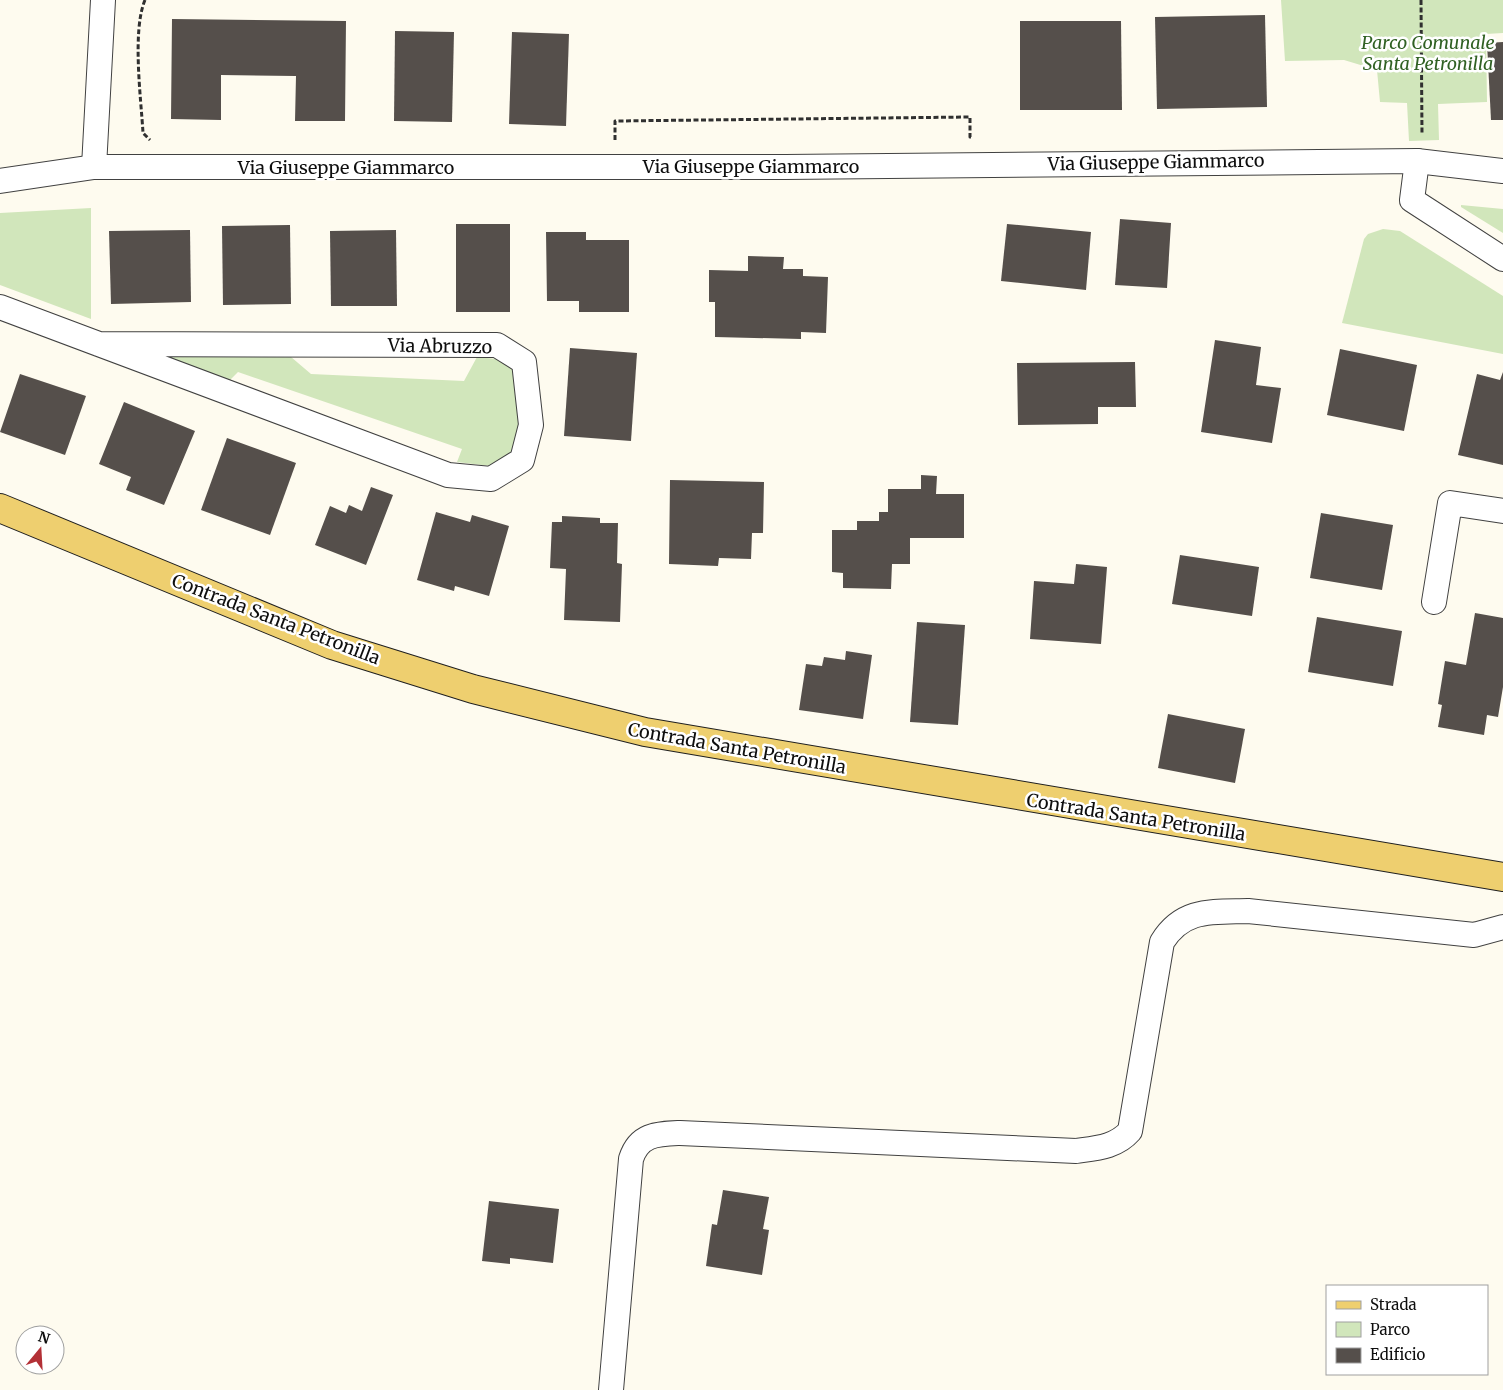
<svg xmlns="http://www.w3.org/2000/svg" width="1503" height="1390" viewBox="0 0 1503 1390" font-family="Merriweather,serif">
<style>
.green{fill:#d1e6bb}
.building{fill:#554f4b}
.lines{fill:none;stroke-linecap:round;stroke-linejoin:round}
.street-casing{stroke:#414141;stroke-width:26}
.primary-casing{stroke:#1f1f1f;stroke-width:30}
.path{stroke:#303030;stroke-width:3;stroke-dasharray:5 2.5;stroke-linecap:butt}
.street{stroke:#fff;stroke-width:24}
.primary{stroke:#eecf6f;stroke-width:28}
.labels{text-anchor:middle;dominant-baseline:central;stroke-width:5;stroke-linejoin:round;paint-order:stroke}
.park-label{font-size:18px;font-style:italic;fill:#306123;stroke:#fff}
.street-label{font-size:18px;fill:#0e0e0e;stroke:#fff}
</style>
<rect width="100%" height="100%" fill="#fefbef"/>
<!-- green -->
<g class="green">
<polygon points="1281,0 1503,0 1503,33 1486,34 1487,102 1438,104 1439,140 1409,141 1407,103 1380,102 1377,70 1344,60 1285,61"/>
<polygon points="1461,205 1503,209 1503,233 1461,207"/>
<polygon points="91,208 91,319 0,285 0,213"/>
<polygon points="1383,229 1400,231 1503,296 1503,354 1342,323 1364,239 1368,234"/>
<polygon points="142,351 284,351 311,374 464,381 477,357 497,359 508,364 515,372 523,417 513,450 507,457 490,466 457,462 462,449 238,372 227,383"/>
</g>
<!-- building -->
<g class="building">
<polygon points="1265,15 1267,107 1157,109 1155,17"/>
<polygon points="172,19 346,21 345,121 295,121 296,76 221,75 221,120 171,119"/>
<polygon points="1020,21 1121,21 1122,110 1020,110"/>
<polygon points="395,31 454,32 452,122 394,121"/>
<polygon points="512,32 569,34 566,126 509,124"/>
<polygon points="1503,42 1503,120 1491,120 1487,43"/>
<polygon points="1120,219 1171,223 1167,288 1115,285"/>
<rect x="456" y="224" width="54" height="88"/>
<polygon points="1007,224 1091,232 1086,290 1001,281"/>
<polygon points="290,225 291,304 223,305 222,226"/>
<polygon points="190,230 191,302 111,304 109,231"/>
<polygon points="396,230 397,306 331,306 330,231"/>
<polygon points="546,232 586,232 586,240 629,240 629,312 579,312 579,301 547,301"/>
<polygon points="748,256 784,257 783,269 803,269 803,276 828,277 826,333 801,332 801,339 715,337 715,302 709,302 709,270 748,271"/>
<polygon points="1215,340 1261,347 1256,385 1281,388 1272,443 1201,432"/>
<polygon points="570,348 637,353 631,441 564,436"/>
<polygon points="1340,349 1417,365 1404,431 1327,415"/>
<polygon points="1135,362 1136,407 1098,407 1098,424 1018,425 1017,363"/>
<polygon points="1503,372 1503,465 1458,455 1477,374 1500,380"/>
<polygon points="20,374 86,396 65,455 0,432"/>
<polygon points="124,402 195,431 164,505 126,490 131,477 99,464"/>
<polygon points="227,438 296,463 270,535 201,510"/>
<polygon points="921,475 937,476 936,494 964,494 964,538 910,538 910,564 892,564 891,589 843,588 843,573 832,572 832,530 857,530 857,521 879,521 879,512 888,512 888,489 921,489"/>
<polygon points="670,480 764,482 763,533 752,533 751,559 719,558 718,566 669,564"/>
<polygon points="371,487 393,495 366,565 315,545 330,506 346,513 349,505 362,511"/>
<polygon points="436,512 470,522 472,515 509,526 489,596 455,586 454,591 417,580"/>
<polygon points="1321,513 1393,525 1382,590 1310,578"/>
<polygon points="562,516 600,518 600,523 618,523 617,563 622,564 620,622 564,620 566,569 550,568 552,522 562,522"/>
<polygon points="1180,555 1259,567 1252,616 1172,604"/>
<polygon points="1076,564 1107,567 1101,644 1030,639 1034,581 1074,584"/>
<polygon points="1475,613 1503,618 1503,687 1498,717 1487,715 1484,735 1438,727 1442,705 1438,704 1445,661 1466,665"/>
<polygon points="1317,617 1402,631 1393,686 1308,672"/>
<polygon points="917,622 965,625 958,725 910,722"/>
<polygon points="846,651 872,655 863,719 799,710 806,664 822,666 824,657 845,660"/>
<polygon points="1168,714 1245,729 1235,783 1158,768"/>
<polygon points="723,1190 769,1197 763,1229 769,1230 762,1275 706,1266 712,1224 717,1225"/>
<polygon points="489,1201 559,1209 553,1263 510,1258 510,1264 482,1261"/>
</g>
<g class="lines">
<defs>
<g id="street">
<polyline points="1417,161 1412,200 1503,259"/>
<polyline points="94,167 103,0"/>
<polyline points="0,181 94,167 785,167 1417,161 1503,171"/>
<polyline points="0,307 448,475 491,479 522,460 531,425 524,362 497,345 99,344"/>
<polyline points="1434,602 1450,503 1503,511"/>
<path d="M611,1390L631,1159C639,1134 657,1134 680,1133L1076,1151C1097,1148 1116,1147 1130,1131L1162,942C1183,908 1212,912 1248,911L1474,935L1503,927"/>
</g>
<polyline id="primary" points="0,508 332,645 473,689 645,732 1503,877"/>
</defs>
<!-- street casing -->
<use href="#street" class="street-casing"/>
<!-- primary casing -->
<use href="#primary" class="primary-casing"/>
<!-- path -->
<g class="path">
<path d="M145,0C132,31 141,98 143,133L150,140"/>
<polyline points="1421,0 1422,134"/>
<polyline points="615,140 615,121 970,117 970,137 972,137"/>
</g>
<!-- street -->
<use href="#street" class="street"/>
<!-- primary -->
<use href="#primary" class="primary"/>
</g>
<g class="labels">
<!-- park labels -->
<g class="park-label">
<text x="1428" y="42">Parco Comunale<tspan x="1428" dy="21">Santa Petronilla</tspan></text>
</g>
<!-- street labels -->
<g class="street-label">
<text transform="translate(1156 162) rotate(-1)">Via Giuseppe Giammarco</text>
<text x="751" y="166">Via Giuseppe Giammarco</text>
<text x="346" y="167">Via Giuseppe Giammarco</text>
<text transform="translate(440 346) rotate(1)">Via Abruzzo</text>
<text transform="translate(276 619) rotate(21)">Contrada Santa Petronilla</text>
<text transform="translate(737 748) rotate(10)">Contrada Santa Petronilla</text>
<text transform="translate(1136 817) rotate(9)">Contrada Santa Petronilla</text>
</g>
</g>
<!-- legend -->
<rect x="1326" y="1285" width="162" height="90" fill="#ffffff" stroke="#9f9f9f"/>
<rect x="1336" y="1301" width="25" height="8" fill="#eecf6f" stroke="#9f9f9f"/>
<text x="1370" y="1310" font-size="15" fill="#0e0e0e">Strada</text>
<rect x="1336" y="1322" width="25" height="15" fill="#d1e6bb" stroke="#9f9f9f"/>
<text x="1370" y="1335" font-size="15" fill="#0e0e0e">Parco</text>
<rect x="1336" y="1348" width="25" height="15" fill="#554f4b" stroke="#9f9f9f"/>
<text x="1370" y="1360" font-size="15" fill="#0e0e0e">Edificio</text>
<!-- north arrow -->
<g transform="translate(40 1350) rotate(18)"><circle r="24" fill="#ffffff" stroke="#9f9f9f"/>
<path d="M0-4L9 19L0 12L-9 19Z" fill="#b33036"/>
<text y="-8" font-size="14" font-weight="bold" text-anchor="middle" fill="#0e0e0e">N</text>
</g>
</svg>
